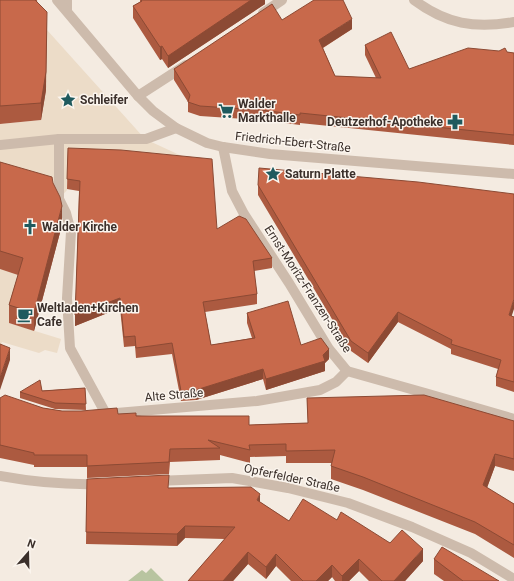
<svg xmlns="http://www.w3.org/2000/svg" width="514" height="581" viewBox="0 0 514 581" font-family="Roboto,sans-serif">
<style>
.green{fill:#b8c4a0}
.plaza{fill:#ecdcc8}
.lines{fill:none;stroke-linecap:round;stroke-linejoin:round}
.lane{stroke:#cdbbac;stroke-width:10}
.street{stroke:#cdbbac;stroke-width:10}
.wall{fill:#ac5a40}
.shaded-wall{fill:#8c4a34}
.building{fill:#c8694b;stroke:#8c4a34}
.labels{text-anchor:middle;dominant-baseline:central;stroke-width:3;stroke-linejoin:round;paint-order:stroke}
.poi-label{font-size:12px;font-weight:bold;fill:#3b302b;stroke:#fbf5ee;text-anchor:start}
.street-label{font-size:12px;fill:#3b302b;stroke:#fbf5ee}
</style>
<rect width="100%" height="100%" fill="#f4ebe1"/>
<!-- green -->
<polygon class="green" points="151,568 164,581 128,581 142,570 146,573"/>
<!-- plaza -->
<g class="plaza">
<polygon points="47,30 145,139 212,170 68,159 67,190 59,199 0,181 0,124 41,120 46,90"/>
<polygon points="29,264 9,323 61,339 57,353 45,350 39,353 2,342 0,347 0,269"/>
</g>
<g class="lines">
<!-- lane -->
<g class="lane">
<polyline points="67,10 67,0"/>
<polyline points="59,139 59,199 66,213 71,232 67,298 70,348 106,414"/>
</g>
<!-- street -->
<g class="street">
<polyline points="57,0 138,96 153,111 176,128 207,143 223,147 270,154 514,174"/>
<path d="M414,0C446,24 475,29 514,22"/>
<polyline points="263,13 282,0"/>
<polyline points="138,96 186,65"/>
<polyline points="0,145 59,139 146,139 176,128"/>
<polyline points="223,147 232,191 244,214 289,283 329,349 347,371 425,393 514,419"/>
<polyline points="105,414 257,401 320,390 336,382 347,371"/>
<path d="M0,476C33,482 66,485 100,484"/>
<polyline points="156,481 232,478 288,488 348,503 412,527 471,553 514,579"/>
</g>
</g>
<!-- wall -->
<g class="wall">
<polygon points="0,0 37,0 46,90 41,120 0,124"/>
<polygon points="140,0 265,0 265,4 168,68 162,59 160,60 133,18 133,6 140,2"/>
<polygon points="282,20 352,29 323,48 335,76 376,78 365,55 365,45 409,69 507,52 514,53 514,145 300,123 300,125 261,120 200,116 188,112 188,102 174,80 174,69"/>
<polygon points="68,148 217,229 272,258 272,268 254,271 257,294 257,304 205,312 211,345 252,338 247,323 247,313 301,345 329,359 325,363 325,371 266,390 263,379 196,400 181,401 172,354 136,358 135,346 124,347 120,308 75,326 79,191 67,189"/>
<polygon points="0,162 53,183 62,225 34,331 9,323 9,305 18,275 0,269"/>
<polygon points="258,185 514,317 514,392 496,386 496,377 498,369 451,354 451,349 398,322 368,363 351,351 258,195"/>
<polygon points="85,388 86,410 55,409 20,398 20,392"/>
<polygon points="0,398 43,408 62,411 118,414 249,425 308,423 307,398 514,421 514,471 495,466 487,488 514,504 514,558 475,534 363,490 331,479 331,466 332,463 286,463 286,456 250,457 250,463 220,455 220,460 170,462 169,474 87,478 87,467 34,467 34,465 0,458"/>
<polygon points="87,479 260,502 289,521 337,520 390,543 423,561 405,581 369,581 359,571 349,581 335,581 332,577 328,581 291,581 276,566 266,579 248,564 233,581 188,581 225,539 185,538 177,546 86,544"/>
<polygon points="434,559 499,581 444,581 434,574"/>
</g>
<!-- shaded-wall -->
<g class="shaded-wall">
<polygon points="251,0 265,0 265,4 168,68 168,56"/>
<polygon points="47,12 46,90 41,120 41,103"/>
<polygon points="352,19 352,29 319,50 319,40"/>
<polygon points="162,46 162,59 160,60 160,47"/>
<polygon points="62,206 62,225 34,331 34,313"/>
<polygon points="120,298 120,308 75,326 75,315"/>
<polygon points="514,299 514,309 509,324 509,315"/>
<polygon points="398,312 398,322 368,363 368,353"/>
<polygon points="10,348 10,360 0,390 0,378"/>
<polygon points="329,349 329,359 325,363 325,371 266,390 266,379 323,355"/>
<polygon points="263,369 263,379 196,400 196,390"/>
<polygon points="495,454 495,466 483,498 483,485"/>
<polygon points="260,494 260,506 257,500"/>
<polygon points="185,526 185,538 177,546 177,534"/>
<polygon points="423,549 423,561 405,581 394,581"/>
<polygon points="248,552 248,564 233,581 223,581"/>
<polygon points="276,554 276,566 266,579 266,567"/>
<polygon points="359,559 359,571 349,581 342,581 342,576"/>
<polygon points="332,565 332,577 328,581 316,581"/>
</g>
<!-- building -->
<g class="building">
<polygon points="0,0 35,0 47,12 46,72 41,103 0,106"/>
<polygon points="141,0 251,0 168,56 162,46 160,47 133,6 142,1"/>
<polygon points="314,0 343,0 352,19 319,40 335,76 381,78 365,45 391,32 409,69 468,48 499,51 505,48 507,52 514,53 514,135 300,113 300,115 261,110 200,106 188,102 190,95 174,69 272,4 282,20"/>
<polygon points="68,148 121,150 212,159 217,229 239,216 246,219 272,258 253,261 257,294 203,302 211,345 255,338 247,313 288,301 301,345 321,338 329,349 323,355 325,361 266,379 263,369 196,390 181,391 172,343 136,348 135,336 124,337 120,298 75,315 80,181 67,179"/>
<polygon points="0,162 52,177 53,183 60,197 62,206 34,313 9,305 23,258 0,251"/>
<polygon points="259,168 418,182 514,194 514,299 509,315 514,317 514,382 496,377 501,360 451,344 452,340 398,312 368,353 351,341 258,185"/>
<polygon points="0,344 10,348 0,378"/>
<polygon points="40,380 42,391 85,388 86,404 55,403 20,392"/>
<polygon points="5,395 43,408 62,411 81,411 117,408 118,414 136,413 136,416 249,416 249,425 308,423 307,398 424,395 514,421 514,459 495,454 483,485 514,504 514,545 475,522 363,477 331,466 335,450 286,451 286,444 249,445 250,450 208,440 220,448 170,449 169,462 87,466 87,455 34,455 34,453 0,445 0,398"/>
<polygon points="169,475 168,488 251,487 260,494 257,500 289,521 303,499 337,520 341,512 390,543 402,530 423,549 394,581 382,581 359,559 342,576 332,565 316,581 303,581 276,554 266,567 248,552 223,581 188,581 235,527 185,526 177,534 86,532 87,479"/>
<polygon points="442,547 499,581 463,581 434,559"/>
</g>
<!-- icons -->
<defs>
<symbol id="sight-bare" viewBox="-9 -9 18 18"><path d="M0-6L1.8-2.2L6-1.7L2.9 1.2L3.7 5.4L0 3.3L-3.7 5.4L-2.9 1.2L-6-1.7L-1.8-2.2Z" fill="#1f5a5e" stroke="#fbf5ee" stroke-width="2.5" paint-order="stroke"/></symbol>
<symbol id="supermarket-bare" viewBox="-9 -9 18 18"><path d="M-6-5.5h2.5l.6 2H6L4.5 2H-2.5L-4.4-4H-6ZM-1.5 3.2a1.3 1.3 0 1 0 .1 0ZM3 3.2a1.3 1.3 0 1 0 .1 0Z" fill="#1f5a5e" stroke="#fbf5ee" stroke-width="2.5" paint-order="stroke"/></symbol>
<symbol id="pharmacy-bare" viewBox="-9 -9 18 18"><path d="M-2-6h4v4h4v4h-4v4h-4v-4h-4v-4h4Z" fill="#1f5a5e" stroke="#fbf5ee" stroke-width="2.5" paint-order="stroke"/></symbol>
<symbol id="church-bare" viewBox="-9 -9 18 18"><path d="M-1.2-6h2.4v3.5h3.3v2.4h-3.3V6h-2.4V-.1h-3.3v-2.4h3.3Z" fill="#1f5a5e" stroke="#fbf5ee" stroke-width="2.5" paint-order="stroke"/></symbol>
<symbol id="cafe-bare" viewBox="-9 -9 18 18"><path d="M-5.5-4.5H6V0H3Q3 3.5 0 3.5H-2.5Q-5.5 3.5-5.5 0ZM3-3.2v2h1.7v-2ZM-6 4.5H4V6H-6Z" fill="#1f5a5e" stroke="#fbf5ee" stroke-width="2.5" paint-order="stroke"/></symbol>
</defs>
<g fill-rule="evenodd">
<use href="#sight-bare" x="57" y="89" width="22" height="22"/>
<use href="#supermarket-bare" x="215" y="100" width="22" height="22"/>
<use href="#pharmacy-bare" x="444" y="111" width="22" height="22"/>
<use href="#sight-bare" x="262" y="163" width="22" height="22"/>
<use href="#church-bare" x="19" y="216" width="22" height="22"/>
<use href="#cafe-bare" x="14" y="304" width="22" height="22"/>
</g>
<g class="labels">
<!-- poi labels -->
<g class="poi-label">
<text x="80" y="100">Schleifer</text>
<text x="238" y="104">Walder<tspan x="238" dy="14">Markthalle</tspan></text>
<text x="443" y="122" text-anchor="end">Deutzerhof-Apotheke</text>
<text x="285" y="174">Saturn Platte</text>
<text x="42" y="227">Walder Kirche</text>
<text x="37" y="308">Weltladen+Kirchen<tspan x="37" dy="14">Cafe</tspan></text>
</g>
<!-- street labels -->
<g class="street-label">
<text transform="translate(293 142) rotate(6)">Friedrich-Ebert-Straße</text>
<text transform="translate(308 289) rotate(57)">Ernst-Moritz-Franzen-Straße</text>
<text transform="translate(174 395) rotate(-5)">Alte Straße</text>
<text transform="translate(292 478) rotate(12)">Opferfelder Straße</text>
</g>
</g>
<!-- north arrow -->
<g transform="translate(28 553) rotate(20)" stroke="#fbf5ee" stroke-width="3" paint-order="stroke">
<path d="M0-3L7 15L0 10L-7 15Z" fill="#3b302b"/>
<text y="-6" font-size="11" font-weight="bold" text-anchor="middle" fill="#3b302b">N</text>
</g>
</svg>
